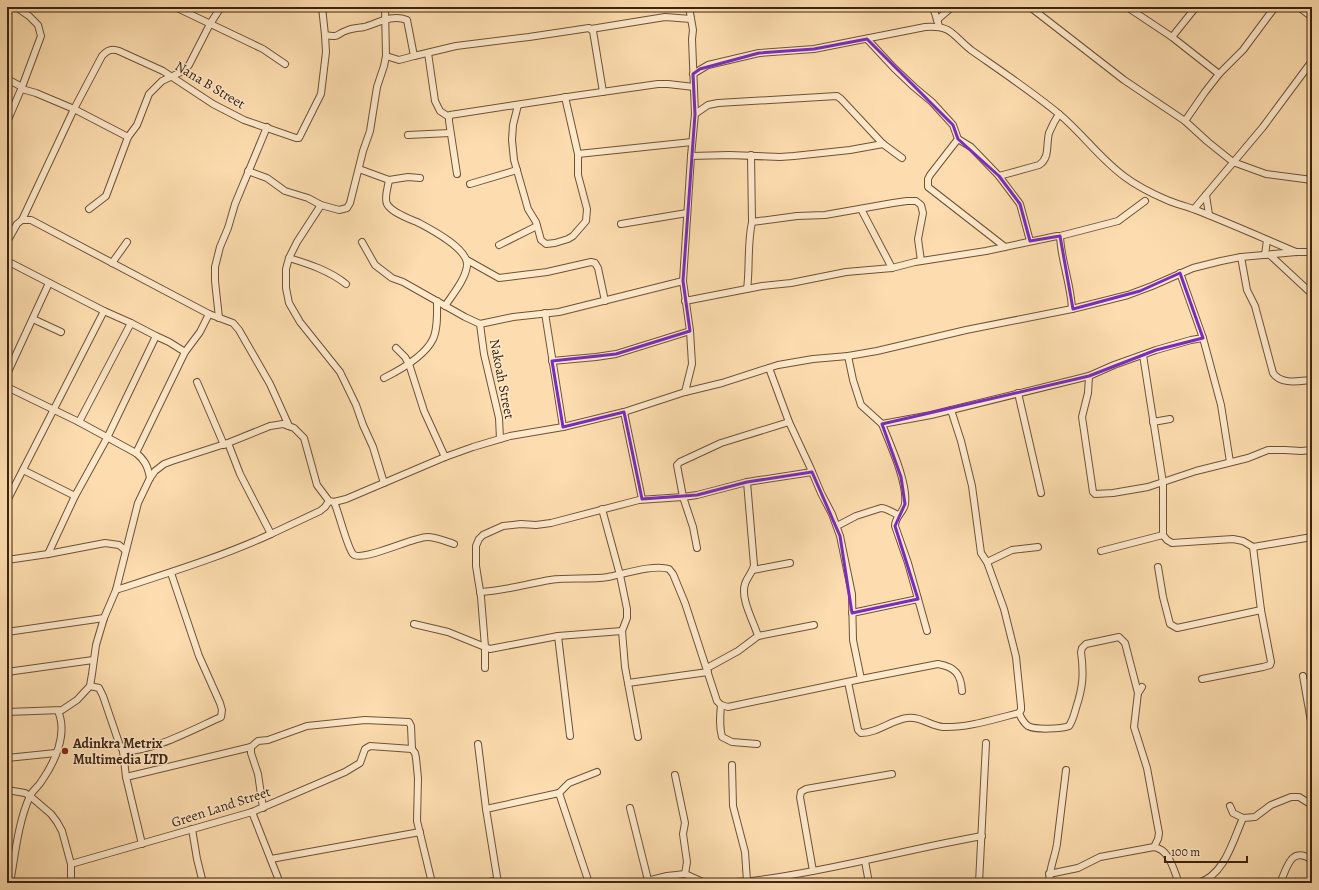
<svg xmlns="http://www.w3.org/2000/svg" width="1319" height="890" viewBox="0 0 1319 890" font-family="Alegreya,serif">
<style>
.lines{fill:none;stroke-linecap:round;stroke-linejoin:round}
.minor-casing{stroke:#6d5238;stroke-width:8}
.minor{stroke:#fee9cb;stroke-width:6}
.marked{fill:none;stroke:#7b2cbf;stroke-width:3;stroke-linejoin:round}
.poi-dot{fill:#8f2418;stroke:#fee9cb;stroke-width:1.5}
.labels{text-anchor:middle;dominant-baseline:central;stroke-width:3;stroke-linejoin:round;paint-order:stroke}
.street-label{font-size:14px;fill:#3d2411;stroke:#fee9cb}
.poi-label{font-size:14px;font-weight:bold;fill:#3d2411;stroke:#fee9cb;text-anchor:start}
</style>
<rect width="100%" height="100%" fill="#fdddaf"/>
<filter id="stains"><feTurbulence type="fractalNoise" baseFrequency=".005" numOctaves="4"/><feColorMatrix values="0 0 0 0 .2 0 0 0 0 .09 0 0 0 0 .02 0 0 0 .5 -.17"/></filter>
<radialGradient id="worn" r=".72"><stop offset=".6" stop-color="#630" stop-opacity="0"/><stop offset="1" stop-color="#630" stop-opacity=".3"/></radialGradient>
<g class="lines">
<defs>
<g id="minor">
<polyline points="175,7 263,49 285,64"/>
<path d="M322,7L325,35C341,38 335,34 348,30C353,28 359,28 364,27C378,23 392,14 407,20L414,56L456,46L529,37L589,28L593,31L603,92"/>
<polyline points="933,7 939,26"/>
<polyline points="1030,7 1124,80 1185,121 1208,142 1233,162 1266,174 1312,180"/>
<polyline points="1127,7 1172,37 1219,74"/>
<polyline points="1299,7 1312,17"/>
<polyline points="937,20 952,7"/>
<polyline points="591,29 665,17 691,19"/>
<polyline points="1172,37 1196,7"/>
<path d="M867,39L894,68L914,87L932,102L953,125L958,139L971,147L999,176L1039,165C1050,158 1046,145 1049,133C1052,126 1055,120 1059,114"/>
<polyline points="428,53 435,101 440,111 449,117"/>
<polyline points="386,56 399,60 414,56"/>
<path d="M693,74L708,65L759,53L814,49L925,27C952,25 952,35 971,50C1001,71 1031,91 1059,114C1082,133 1100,159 1125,177C1137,186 1153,194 1167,200C1176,204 1186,206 1196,210C1229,223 1263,238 1296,252"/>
<polyline points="7,79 22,87"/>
<polyline points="22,89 36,93 74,109 128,137"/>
<polyline points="565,97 578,154"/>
<polyline points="518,105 513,125 512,140 514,160 528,209 536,222 541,240 546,244 555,243 568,239 573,236 586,221 587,209 578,175 578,154 692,142"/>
<polyline points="695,114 708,105 718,103 837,96 841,99 883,144 902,158"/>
<polyline points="1185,121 1205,92 1219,74 1243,50 1275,7"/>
<polyline points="7,122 22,87 41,36 38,25 29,16 16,7"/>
<polyline points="408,135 450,133"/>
<polyline points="958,139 930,175 928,179 928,187 1005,247"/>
<polyline points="751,155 752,222"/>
<polyline points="691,156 729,155 780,157 794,156 850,150 883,144"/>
<polyline points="359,169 389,180 408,177 420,178"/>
<polyline points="248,171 267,178 285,191 308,198 321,205 339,210 347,208 350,203 363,151 370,131 377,87 384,66 386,56 385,7"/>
<polyline points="457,174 449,121 449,117 450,115 574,96 658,84 668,84 694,87"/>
<polyline points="999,176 1020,204 1030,241"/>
<path d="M389,180C388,187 384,198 387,204C392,213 410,219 419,223C432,230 469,249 467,266C465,280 453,294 445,306"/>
<polyline points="1309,180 1312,171"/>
<polyline points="470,184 517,170"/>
<polyline points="1206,195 1209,215"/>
<polyline points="321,205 297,242 289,258 286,269 286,288 289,303 300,322 340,372 356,405 363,425 373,447 384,483"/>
<polyline points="89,209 106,196 128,137 137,125 149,94 162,81 181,72 189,65 210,24 221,7"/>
<polyline points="861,209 892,268"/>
<polyline points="1194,209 1263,127 1312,61"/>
<polyline points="22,220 31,220 209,314 233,323 239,330 270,384 289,426"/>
<polyline points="621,224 687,213"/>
<polyline points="1060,236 1118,221 1145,201"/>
<path d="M7,242L17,224L22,220L74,109L102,56C107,50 112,48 119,51L163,71L213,104L244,120L296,138H299L321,94L326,52L325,35"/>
<polyline points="362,242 375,265 392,278 403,282 465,317 480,324 513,317 559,312 683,281"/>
<polyline points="499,245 537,226"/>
<polyline points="1265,255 1267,240"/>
<polyline points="1270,255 1312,294"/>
<path d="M1241,257L1247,290L1255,306L1273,373C1281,385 1299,381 1312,380"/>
<path d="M289,258C309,264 330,271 346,284"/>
<polyline points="467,260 499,278 547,272 591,262 595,263 598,268 605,301"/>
<polyline points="7,261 104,311 131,323 156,336 169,342 185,352"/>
<polyline points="112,263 127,242"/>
<polyline points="1180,273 1203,338 1221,405 1230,462"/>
<path d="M747,289C750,267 747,245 752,222L797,216L825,215L893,203L907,201H916L921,205L923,213L918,239L921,261"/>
<path d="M685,301L762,286L791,283L846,272L892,268L915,262L986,251L1057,236H1060C1061,261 1071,284 1072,309"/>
<polyline points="545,313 563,427"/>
<polyline points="219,318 215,281 215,267 220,247 228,228 235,204 267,127"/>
<polyline points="33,319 61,332"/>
<polyline points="480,324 484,354 499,418 500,439"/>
<polyline points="396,348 405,357 409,364 424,411 445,457"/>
<polyline points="1143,355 1163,483 1163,535 1167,540 1172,543 1233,539 1243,541 1253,547 1312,537"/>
<polyline points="848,356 853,380 861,405 882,424 931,415 1089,376 1114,365 1156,350 1191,340 1203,338"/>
<polyline points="552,361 596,357 616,354 690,331"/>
<polyline points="769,368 789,422 810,467 821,493 832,514 840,536 852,594 853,640 861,679"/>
<polyline points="7,374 49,283"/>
<polyline points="1089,376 1088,393 1082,417 1093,492 1095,494 1113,493 1148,487 1196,471 1248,458 1268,450 1285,450 1301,451 1312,450"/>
<path d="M384,378C400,370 425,356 433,339C438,328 437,313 437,301"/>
<polyline points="197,382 224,445"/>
<path d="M7,387L79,422L136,453C145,460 148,467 150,478"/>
<polyline points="685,392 692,364 690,331 683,281 691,156 695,114 692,39 693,30 689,7"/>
<polyline points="1018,393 1041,493"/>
<path d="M951,410L961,441L972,486L981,553L987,562L1004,609L1016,657L1021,706V710L1019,713C1021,718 1024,723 1028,726C1035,730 1061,729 1069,726C1073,720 1074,715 1076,708C1083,687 1084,674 1081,652L1082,648L1086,644L1119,637L1125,643L1138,693"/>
<polyline points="624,412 642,499"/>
<polyline points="79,422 131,323"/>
<polyline points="1153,422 1170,419"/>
<path d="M882,424C890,444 908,483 905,504C904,512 895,516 895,526L908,563L927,631"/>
<polyline points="136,453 185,352 200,332 209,314"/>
<polyline points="23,470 75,496"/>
<polyline points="7,501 104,311"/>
<path d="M334,502C339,513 347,547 353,554C361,563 413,537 427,537C436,537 445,541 454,544"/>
<polyline points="602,509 620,575 627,609 627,618 622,631 625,667 638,737"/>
<path d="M837,526L856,516L881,508C887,508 893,513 898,515"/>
<polyline points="271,534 320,511 325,507 329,501"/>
<polyline points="697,548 693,527 683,497 677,465 680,462 721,443 789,422"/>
<polyline points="1101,551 1163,535"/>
<polyline points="48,554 75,496 107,438 156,336"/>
<polyline points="7,560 48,554 105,543 119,545 125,550"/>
<polyline points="987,562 1012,550 1038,547"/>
<polyline points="1158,567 1163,597 1170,624 1177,628 1261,610"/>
<polyline points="753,570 790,563"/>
<path d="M116,590C168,573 221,557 271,534L240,474L228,443"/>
<path d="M480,592C504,591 526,584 550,580C569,577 589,580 608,577C624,574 654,564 669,569L673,574L685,603L717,701L721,705L728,707L861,679L938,664C955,667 961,674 962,691"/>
<polyline points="852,613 918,599"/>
<polyline points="414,624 448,632 485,647 485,668"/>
<polyline points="622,631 558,636 490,649 485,647 481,597 476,566 476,546 479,539 483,535 503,526 521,524 536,525 551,523 639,500 683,497 697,495 747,482 812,472"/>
<polyline points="7,632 104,618"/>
<polyline points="558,636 570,736"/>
<polyline points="758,636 814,625"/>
<path d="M707,668L738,651L758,636C754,622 740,599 745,584C747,577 753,572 754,565L747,482"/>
<polyline points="7,672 93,660"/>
<polyline points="1303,676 1312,727"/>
<polyline points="1202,679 1263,667 1270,665 1271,662 1261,610 1253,547"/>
<path d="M848,682L858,730L861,733C878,733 891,720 907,718C920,716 931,726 943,727C968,728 994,719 1019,713"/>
<polyline points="628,683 708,672"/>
<polyline points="90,686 99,688 103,696 119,743 123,751 126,777 142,844"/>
<polyline points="1142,687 1138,693 1134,727 1147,768 1159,833 1158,839 1154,847"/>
<path d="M721,705C720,716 719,726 722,737L732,742L757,744"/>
<polyline points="7,712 62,710 77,700 90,686 92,674 96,645 104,618 116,590 138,503 150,478 155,471 164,464 172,461 228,443 270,426 283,424 294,428 304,438 317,485 329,501 334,502 346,499 445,457 473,447 510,436 563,427 624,412 685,392 722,383 778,365 813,359 848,356 877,351 966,330 1072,309 1128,295 1152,286 1193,268 1221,261 1241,257 1296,252 1312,252"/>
<polyline points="478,744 486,809 498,883"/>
<polyline points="251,747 251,753 258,774 263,808"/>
<path d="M123,751C150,753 196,728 221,717L222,710L220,703L199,656L171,573"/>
<polyline points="7,758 56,753"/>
<polyline points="732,765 733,806 745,852 747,881"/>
<polyline points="675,775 685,823 683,834 687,862 685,874"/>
<polyline points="126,777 251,747 258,741 268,740 307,726 365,720 409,722 411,726 412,749 415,753 416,758 418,778 417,821 432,883"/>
<polyline points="7,790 25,793 30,796 51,814 57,822 62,831 71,864 71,883"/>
<polyline points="559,793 589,883"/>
<polyline points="1230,806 1233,813 1243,818 1255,817 1271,805 1291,797 1299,797 1312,805"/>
<polyline points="630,808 648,880"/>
<polyline points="486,809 559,793 569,783 597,772"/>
<polyline points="252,812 280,883"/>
<polyline points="192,829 197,859 203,883"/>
<polyline points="271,859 420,832"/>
<polyline points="865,861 869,883"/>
<polyline points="71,864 252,812 345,772 360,763 365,749 370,746 412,749"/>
<polyline points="813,871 800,797 801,792 806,789 892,774"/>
<path d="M1049,874L1078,868L1100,857L1154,847C1170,850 1173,869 1179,883"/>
<path d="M10,883C15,856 18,822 30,796C32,791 38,787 41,782C55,762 68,734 58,711"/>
<polyline points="485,883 498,880"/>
<polyline points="639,883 667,876 685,874 705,883"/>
<path d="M717,883C731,882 745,882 759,880C835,870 908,849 982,836"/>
<polyline points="979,883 986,743"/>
<path d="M1049,883C1049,869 1055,857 1057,844C1060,820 1063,795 1066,770"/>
<path d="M1198,883C1225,875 1233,840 1243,818"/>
<path d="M1280,883C1287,869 1290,845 1312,860"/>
</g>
</defs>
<!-- minor casing -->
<use href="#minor" class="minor-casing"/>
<!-- minor -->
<use href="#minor" class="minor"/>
</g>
<!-- marked area -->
<path class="marked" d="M867,39L953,125L958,139L999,176L1020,204L1030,241L1060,236L1073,309L1140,291L1180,273L1203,338L1156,350L1089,376L882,424L901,477L905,504L895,526L918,599L852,613L840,536L812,472L747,482L697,495L642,499L624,412L563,427L552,361L616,354L690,331L683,281L695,114L693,74L700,69L759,53L814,49Z"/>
<!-- markers -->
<circle class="poi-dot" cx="65" cy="751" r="4"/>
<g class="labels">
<!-- street labels -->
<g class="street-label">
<text transform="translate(210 85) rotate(31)">Nana B Street</text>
<text transform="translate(502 379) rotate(79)">Nakoah Street</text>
<text transform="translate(221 807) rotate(-18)">Green Land Street</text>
</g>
<!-- poi labels -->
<g class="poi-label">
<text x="73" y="743">Adinkra Metrix<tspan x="73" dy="16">Multimedia LTD</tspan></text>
</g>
</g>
<!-- margin -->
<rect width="1319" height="890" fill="none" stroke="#fdddaf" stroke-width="24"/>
<rect x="8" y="8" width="1303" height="874" fill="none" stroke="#3d2411" stroke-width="2"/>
<rect x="12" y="12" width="1295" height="866" fill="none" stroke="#3d2411"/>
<!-- scale -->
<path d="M1165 856v6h82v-6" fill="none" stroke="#3d2411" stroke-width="2"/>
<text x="1171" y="856" font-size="12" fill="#3d2411" stroke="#fee9cb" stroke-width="3" paint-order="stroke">100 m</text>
<rect width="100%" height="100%" filter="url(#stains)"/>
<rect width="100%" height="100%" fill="url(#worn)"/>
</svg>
